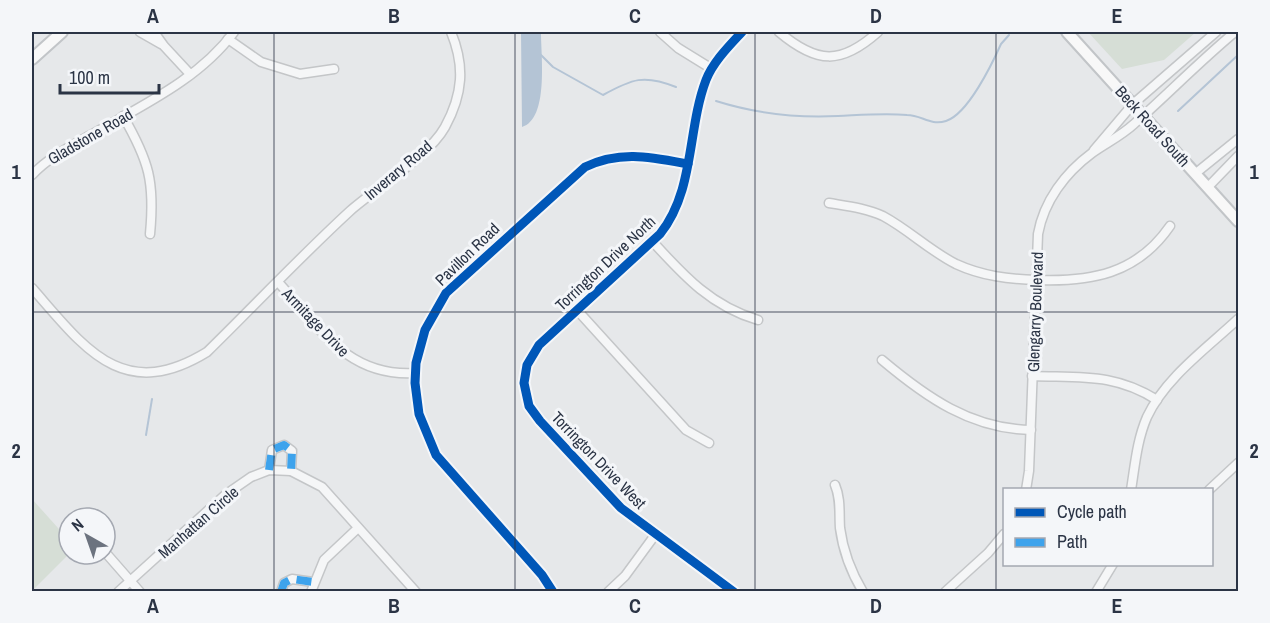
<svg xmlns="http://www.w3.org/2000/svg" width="1270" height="623" viewBox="0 0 1270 623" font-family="'Archivo Narrow',sans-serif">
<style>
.green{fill:#d6ded6}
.water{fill:#b4c4d5}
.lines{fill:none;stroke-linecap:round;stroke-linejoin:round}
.stream{stroke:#b4c4d5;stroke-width:2}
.minor-casing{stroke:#c4c6c8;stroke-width:11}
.major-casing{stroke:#c2c5c8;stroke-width:14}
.minor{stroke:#f5f6f7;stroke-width:8}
.major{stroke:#f8f8f8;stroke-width:10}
.quiet{stroke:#3ea3ec;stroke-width:8;stroke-dasharray:15 8;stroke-linecap:butt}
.cycleway-casing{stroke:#f4f6f9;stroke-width:13}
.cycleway{stroke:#0057b8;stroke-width:9}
.grid{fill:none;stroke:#2b3445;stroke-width:1.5;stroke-opacity:0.55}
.labels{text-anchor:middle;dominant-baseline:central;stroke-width:6;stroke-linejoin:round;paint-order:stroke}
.street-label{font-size:16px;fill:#2b3445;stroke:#f4f6f9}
.neatline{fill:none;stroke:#2b3445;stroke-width:2}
.grid-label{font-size:20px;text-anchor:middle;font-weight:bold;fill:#2b3445}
</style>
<rect width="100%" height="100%" fill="#e6e8ea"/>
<!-- green -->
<g class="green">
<polygon points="1088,32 1196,32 1164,60 1122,69"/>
<polygon points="32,499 67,538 69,554 32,591"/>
</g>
<!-- water -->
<path class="water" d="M521,32L541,33C541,56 549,119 522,127Z"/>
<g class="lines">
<!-- stream -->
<g class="stream">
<path d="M541,55L553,67L603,95C632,79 644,74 676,87"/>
<path d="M716,101C754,113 798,118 838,116C861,115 884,113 907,115C922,115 930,126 946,121C968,114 992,64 1001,44L1009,35"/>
<polyline points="1178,111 1238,55"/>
<polyline points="146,435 152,399"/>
</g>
<defs>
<g id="minor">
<polyline points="140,32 161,44"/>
<polyline points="154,32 164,46 190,74"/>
<polyline points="660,32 678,48 712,69"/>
<path d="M779,32C817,64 841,65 878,32"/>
<polyline points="228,39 261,62 300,74 334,69"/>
<path d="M123,116C149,161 155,182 150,234"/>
<polyline points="1094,150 1133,104 1216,32"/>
<polyline points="1196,173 1238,139"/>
<path d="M32,175C50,156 73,145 96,132C145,104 200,78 234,32"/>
<polyline points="1208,187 1238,156"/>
<path d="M829,203C847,206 866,208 883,216C909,230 930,251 956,264C982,276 1008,279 1037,280C1091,282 1137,274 1170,226"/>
<path d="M652,241C684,276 711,306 758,320"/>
<path d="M278,282C319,327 347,377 415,373"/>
<path d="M32,288C84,347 122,404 207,352C255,305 301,256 350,211C376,188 429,156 445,127C463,94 465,66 451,32"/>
<polyline points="577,310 686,430 709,443"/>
<path d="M882,360C926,397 971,429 1031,430"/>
<path d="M1032,376C1081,378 1114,373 1157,400"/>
<polyline points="269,470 272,450 284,445 292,451 291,471"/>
<path d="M835,485C841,499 839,513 840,528C843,551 851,572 863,592"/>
<path d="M1026,490L1029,471L1038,234C1044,201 1065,173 1092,153C1106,143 1121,136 1134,124C1168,94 1200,61 1235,32"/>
<path d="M1131,490C1135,465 1137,440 1147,417C1165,378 1207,348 1238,319"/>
<polyline points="1209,490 1238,463"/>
<polyline points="105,552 140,592"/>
<polyline points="118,592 225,495 251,477 269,470 291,471 322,487 416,592"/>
<polyline points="281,592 284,583 292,579 313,582"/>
<polyline points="311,592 324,560 358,528"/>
<path d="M553,592L542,575L436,455L419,414L415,383L416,363L425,330L446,293L585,167C620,150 651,157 688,164"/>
<polyline points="608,592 625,576 655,535"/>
<path d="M734,592L621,508L540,421L529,406L524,383L527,365L539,345L660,234C695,190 687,130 706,80C713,62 729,46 742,32"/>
<polyline points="945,592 988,553 1004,534"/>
<polyline points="1096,592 1113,564"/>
</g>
<g id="major">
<polyline points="1067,32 1238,221"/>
<polyline points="32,59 62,32"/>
</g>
</defs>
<!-- minor casing -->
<use href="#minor" class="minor-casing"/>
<!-- major casing -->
<use href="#major" class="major-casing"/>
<!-- minor -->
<use href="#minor" class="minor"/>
<!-- major -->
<use href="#major" class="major"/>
<!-- quiet -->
<g class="quiet">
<polyline points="269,470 272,450 284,445 292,451 291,471"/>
<polyline points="281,592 284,583 292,579 313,582"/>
</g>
<defs>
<g id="cycleway">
<path d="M553,592L542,575L436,455L419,414L415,383L416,363L425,330L446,293L585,167C620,150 651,157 688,164"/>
<path d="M734,592L621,508L540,421L529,406L524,383L527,365L539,345L660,234C695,190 687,130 706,80C713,62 729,46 742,32"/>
</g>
</defs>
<!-- cycleway casing -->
<use href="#cycleway" class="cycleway-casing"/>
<!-- cycleway -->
<use href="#cycleway" class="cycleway"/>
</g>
<!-- grid -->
<path class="grid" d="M274,32V592M515,32V592M755,32V592M996,32V592M32,312H1238"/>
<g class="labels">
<!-- street labels -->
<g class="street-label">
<text transform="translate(1153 126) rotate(48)">Beck Road South</text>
<text transform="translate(90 136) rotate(-30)">Gladstone Road</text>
<text transform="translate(398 170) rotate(-40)">Inverary Road</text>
<text transform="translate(467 254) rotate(-44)">Pavillon Road</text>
<text transform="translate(605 263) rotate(-43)">Torrington Drive North</text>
<text transform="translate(1035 312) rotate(-88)">Glengarry Boulevard</text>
<text transform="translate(316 322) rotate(46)">Armitage Drive</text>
<text transform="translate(599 460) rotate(46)">Torrington Drive West</text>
<text transform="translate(198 522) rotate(-41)">Manhattan Circle</text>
</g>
</g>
<!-- border -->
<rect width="1270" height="623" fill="none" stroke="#f4f6f9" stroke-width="66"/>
<!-- legend -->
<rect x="1003" y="488" width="210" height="78" fill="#f4f6f9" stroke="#a4a8b1" stroke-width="1.5"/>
<rect x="1015" y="508" width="30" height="9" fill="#0057b8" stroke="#a4a8b1" stroke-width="1.5"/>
<text x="1057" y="518" font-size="18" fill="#2b3445">Cycle path</text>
<rect x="1015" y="538" width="30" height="9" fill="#3ea3ec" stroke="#a4a8b1" stroke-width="1.5"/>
<text x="1057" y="548" font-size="18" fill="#2b3445">Path</text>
<!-- north arrow -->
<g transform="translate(87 536) rotate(320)"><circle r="28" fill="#f4f6f9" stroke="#a4a8b1" stroke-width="1.5"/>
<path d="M0-4.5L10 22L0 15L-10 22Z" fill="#6c737f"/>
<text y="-9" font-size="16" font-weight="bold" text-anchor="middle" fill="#2b3445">N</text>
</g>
<!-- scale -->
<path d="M60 84v9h99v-9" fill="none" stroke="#2b3445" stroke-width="3"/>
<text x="69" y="84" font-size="18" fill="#2b3445" stroke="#f4f6f9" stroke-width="4.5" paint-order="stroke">100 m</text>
<rect x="33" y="33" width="1204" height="557" class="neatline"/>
<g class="grid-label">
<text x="153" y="23">A</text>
<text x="394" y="23">B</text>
<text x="635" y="23">C</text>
<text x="876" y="23">D</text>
<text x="1117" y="23">E</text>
<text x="16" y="179">1</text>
<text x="1254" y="179">1</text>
<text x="16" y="458">2</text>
<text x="1254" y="458">2</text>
<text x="153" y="613">A</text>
<text x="394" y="613">B</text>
<text x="635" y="613">C</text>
<text x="876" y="613">D</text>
<text x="1117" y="613">E</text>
</g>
</svg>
